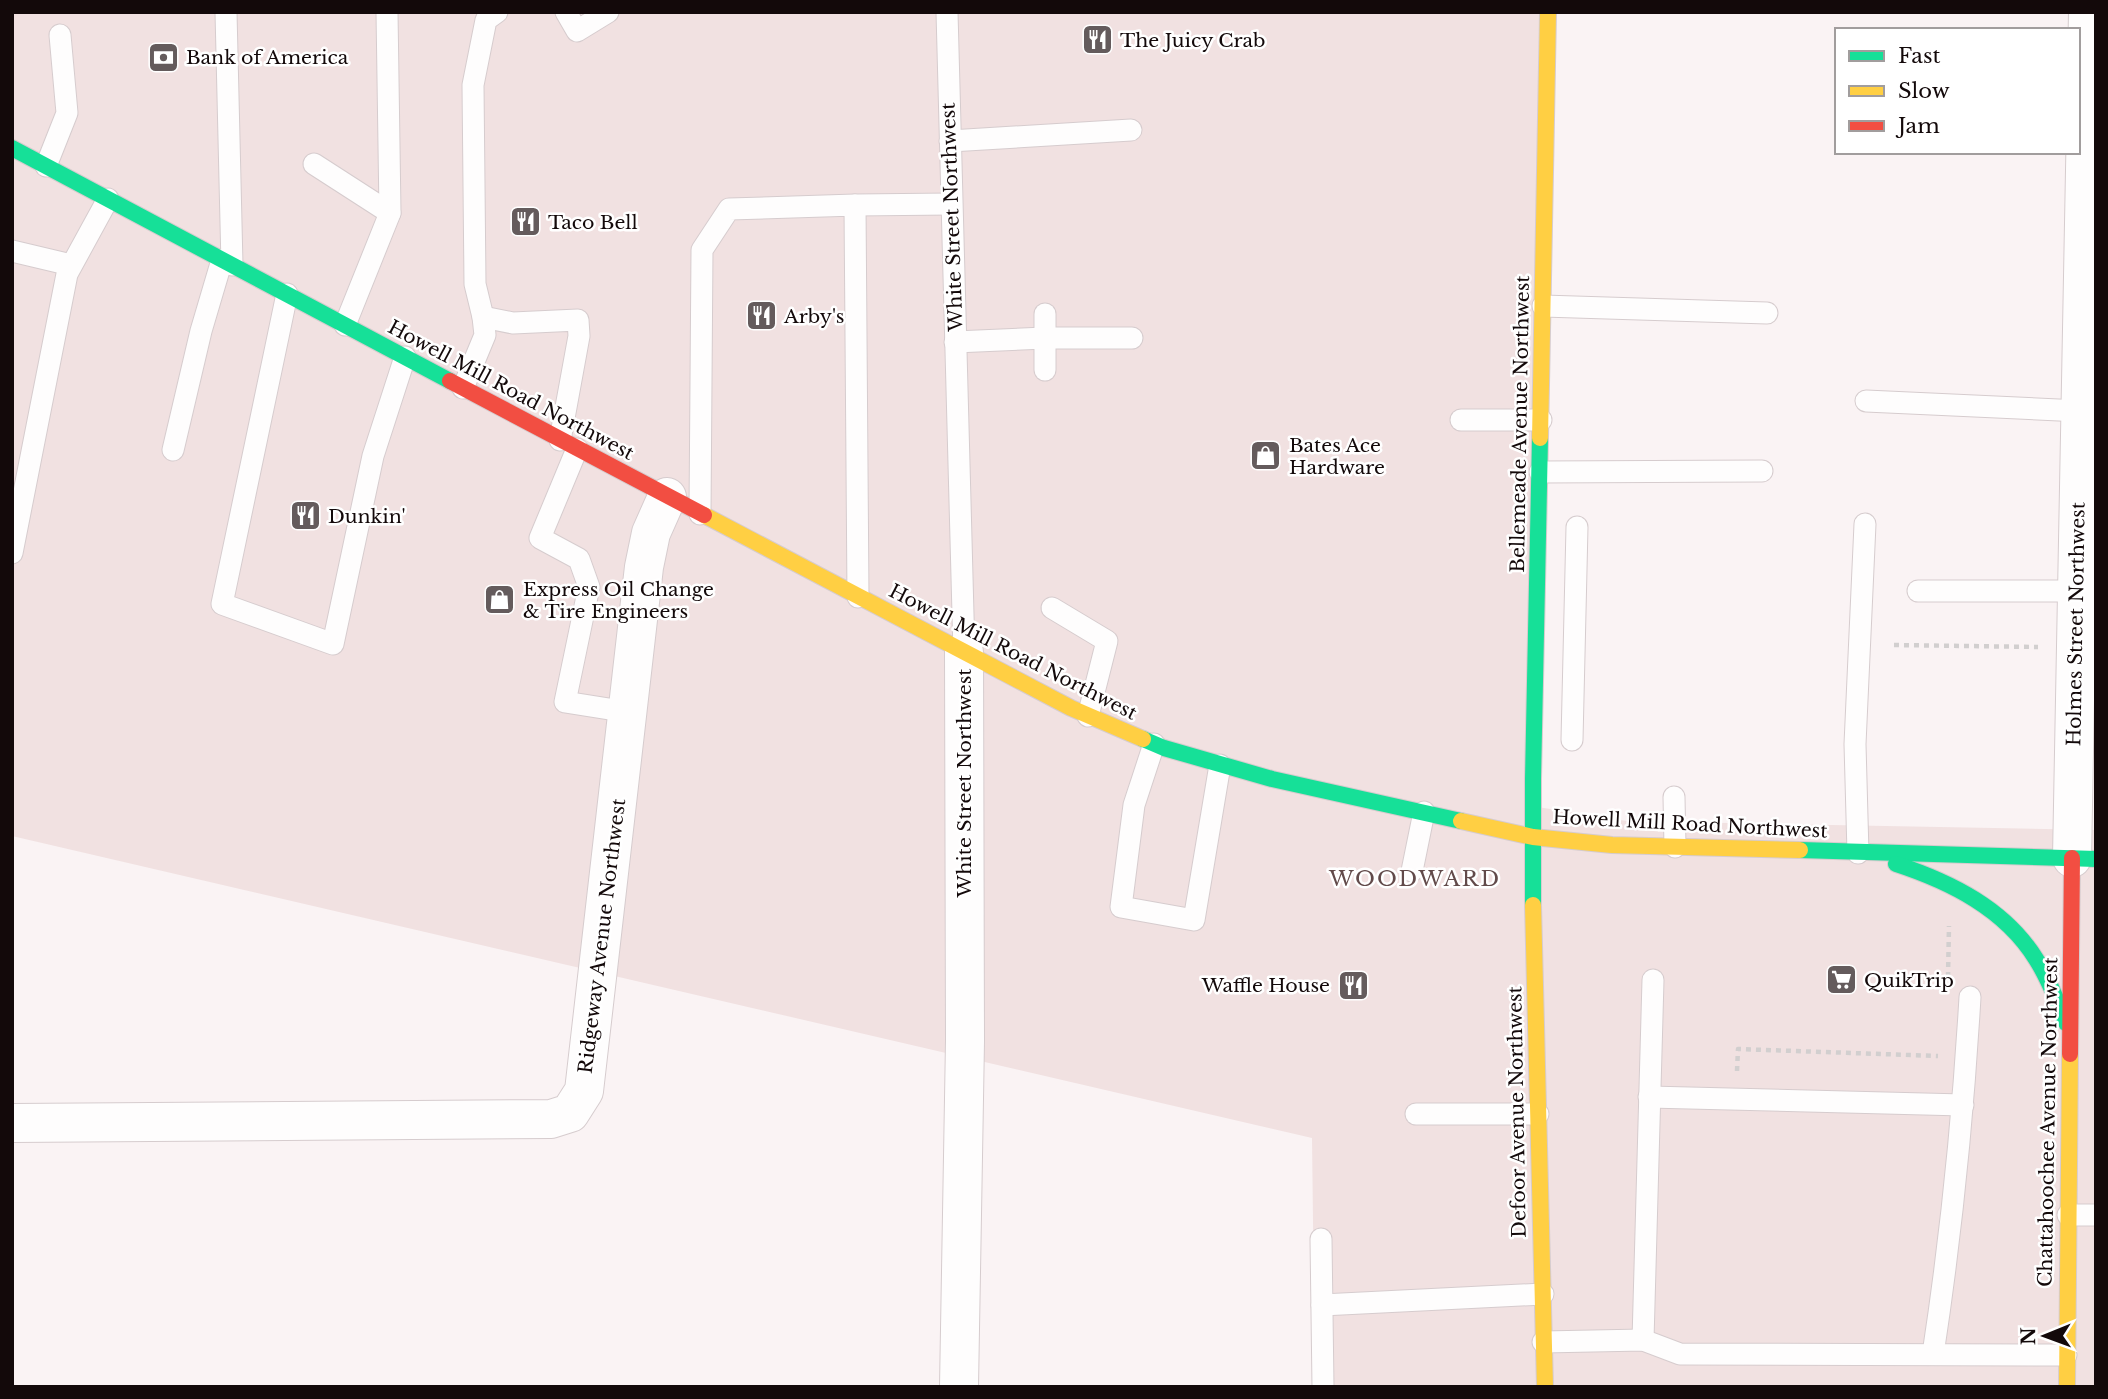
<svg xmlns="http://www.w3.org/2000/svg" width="2108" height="1399" viewBox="0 0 2108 1399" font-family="'Libre Baskerville',serif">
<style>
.built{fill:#f1e1e1}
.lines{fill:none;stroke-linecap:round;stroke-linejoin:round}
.lane-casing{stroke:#d6ccce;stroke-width:23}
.street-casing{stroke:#d6ccce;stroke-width:40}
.fast-casing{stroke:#d6ccce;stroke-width:18}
.slow-casing{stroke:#d6ccce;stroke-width:18}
.jam-casing{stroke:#d6ccce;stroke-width:18}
.path{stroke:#d2cfcf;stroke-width:4.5;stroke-dasharray:5 5;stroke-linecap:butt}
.lane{stroke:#fefdfd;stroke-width:21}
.street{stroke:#fefdfd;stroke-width:38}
.fast{stroke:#16e098;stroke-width:16}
.slow{stroke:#ffcf43;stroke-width:16}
.jam{stroke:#f24e42;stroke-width:16}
.labels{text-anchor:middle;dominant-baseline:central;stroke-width:5;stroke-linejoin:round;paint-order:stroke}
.poi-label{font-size:19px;fill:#13090a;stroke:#fff;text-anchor:start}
.street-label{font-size:19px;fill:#13090a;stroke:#fff}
.neighbourhood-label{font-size:21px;letter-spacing:2px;fill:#624a4a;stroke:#fff}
</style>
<rect width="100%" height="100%" fill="#faf3f4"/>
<!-- built -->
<polygon class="built" points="12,12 1539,12 1531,806 1627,821 2096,830 2096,1387 1315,1387 1312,1138 12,836"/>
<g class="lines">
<defs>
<g id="lane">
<polyline points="226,12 232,265"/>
<polyline points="566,12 577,31 608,12"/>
<polyline points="947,12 964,652"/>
<polyline points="950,141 1131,130"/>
<polyline points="314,164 390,213"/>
<polyline points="46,166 67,113 60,35"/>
<polyline points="855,205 951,204"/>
<polyline points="12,251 71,265"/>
<polyline points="287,294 222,604 333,644 373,456 405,357"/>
<polyline points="1543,306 1767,313"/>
<polyline points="483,317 513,323 578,320 579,336 560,440"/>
<polyline points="345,325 390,213 387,12"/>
<polyline points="955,342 1045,338 1132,338"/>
<polyline points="1045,370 1045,314"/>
<polyline points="463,388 485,335 483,317 475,284 473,85 486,20 497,12"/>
<polyline points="1866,401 2080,411"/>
<polyline points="1461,420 1541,420"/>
<polyline points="577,449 540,538 579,559 589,587 565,702 628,712"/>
<polyline points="173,450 201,331 222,260"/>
<polyline points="1540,472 1762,471"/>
<polyline points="700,514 702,250 729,209 855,205 858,597"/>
<polyline points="12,553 67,274 108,199"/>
<polyline points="1918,591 2087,591"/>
<polyline points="1052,608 1107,641 1088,716"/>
<polyline points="1572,740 1577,527"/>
<polyline points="1154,744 1134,805 1121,907 1194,920 1220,765"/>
<polyline points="1674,797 1675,847"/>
<polyline points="1858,853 1855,744 1865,524"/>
<polyline points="1412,871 1424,812"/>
<polyline points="1649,1097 1963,1105"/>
<polyline points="1416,1114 1538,1114"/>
<polyline points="2068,1215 2096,1215"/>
<polyline points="1321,1239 1323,1387"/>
<polyline points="1322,1305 1543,1294"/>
<polyline points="1643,1340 1653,980"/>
<polyline points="1543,1342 1643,1340 1680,1354 2066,1355"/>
<path d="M1933,1354C1951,1236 1963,1117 1970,997"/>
</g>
<g id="street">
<polyline points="2072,858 2088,12"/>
<polyline points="12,1123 551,1119 570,1113 584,1091 644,567 651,533 667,497"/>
<polyline points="959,1387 965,1041 964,652"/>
</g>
<g id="fast">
<polyline points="12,148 450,381"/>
<polyline points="1143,739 1164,748 1272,779 1461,821"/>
<polyline points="1800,850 2096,859"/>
<path d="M1896,864C1951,882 2005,909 2036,959C2049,979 2057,1001 2066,1023"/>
<polyline points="1533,905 1533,779 1540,438"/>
</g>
<g id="slow">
<polyline points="1540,438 1548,12"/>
<polyline points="704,515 1071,708 1143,739"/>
<polyline points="1461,821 1533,837 1612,845 1800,850"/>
<polyline points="1533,905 1545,1387"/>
<polyline points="2067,1387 2070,1054"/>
</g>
<g id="jam">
<polyline points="450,381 704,515"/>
<polyline points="2070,1054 2072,858"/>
</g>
</defs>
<!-- lane casing -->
<use href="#lane" class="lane-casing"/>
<!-- street casing -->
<use href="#street" class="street-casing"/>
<!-- fast casing -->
<use href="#fast" class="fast-casing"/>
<!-- slow casing -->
<use href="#slow" class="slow-casing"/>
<!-- jam casing -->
<use href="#jam" class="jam-casing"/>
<!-- path -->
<g class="path">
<polyline points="1894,645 2038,647"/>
<polyline points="1948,977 1949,926"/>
<polyline points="1737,1071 1738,1049 1938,1056"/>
</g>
<!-- lane -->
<use href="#lane" class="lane"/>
<!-- street -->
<use href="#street" class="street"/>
<!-- fast -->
<use href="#fast" class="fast"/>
<!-- slow -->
<use href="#slow" class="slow"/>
<!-- jam -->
<use href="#jam" class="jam"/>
</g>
<!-- icons -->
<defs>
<symbol id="restaurant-square" viewBox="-11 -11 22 22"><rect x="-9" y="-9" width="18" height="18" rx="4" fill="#645b5c" stroke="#fff"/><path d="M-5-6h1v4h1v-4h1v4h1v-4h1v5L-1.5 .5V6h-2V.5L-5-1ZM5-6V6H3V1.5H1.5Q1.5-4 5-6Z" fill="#fff"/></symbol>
<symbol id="bank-square" viewBox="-11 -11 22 22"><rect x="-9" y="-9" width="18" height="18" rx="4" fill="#645b5c" stroke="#fff"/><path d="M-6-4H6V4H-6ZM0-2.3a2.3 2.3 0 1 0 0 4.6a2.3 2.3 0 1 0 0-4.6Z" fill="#fff"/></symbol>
<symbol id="shop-square" viewBox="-11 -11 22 22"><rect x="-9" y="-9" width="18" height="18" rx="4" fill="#645b5c" stroke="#fff"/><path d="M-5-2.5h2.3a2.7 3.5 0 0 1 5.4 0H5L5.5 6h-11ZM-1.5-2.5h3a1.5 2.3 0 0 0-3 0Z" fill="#fff"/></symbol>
<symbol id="supermarket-square" viewBox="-11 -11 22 22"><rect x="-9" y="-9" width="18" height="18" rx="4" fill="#645b5c" stroke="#fff"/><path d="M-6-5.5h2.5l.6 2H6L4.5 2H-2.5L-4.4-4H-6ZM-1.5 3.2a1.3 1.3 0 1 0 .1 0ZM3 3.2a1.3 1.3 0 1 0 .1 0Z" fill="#fff"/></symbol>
</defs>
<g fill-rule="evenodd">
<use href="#restaurant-square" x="1080" y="22" width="35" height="35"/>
<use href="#bank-square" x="146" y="40" width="35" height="35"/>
<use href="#restaurant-square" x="508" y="204" width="35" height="35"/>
<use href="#restaurant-square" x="744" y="298" width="35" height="35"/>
<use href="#shop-square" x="1248" y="438" width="35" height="35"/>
<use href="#restaurant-square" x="288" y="498" width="35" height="35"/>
<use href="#shop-square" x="482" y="582" width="35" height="35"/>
<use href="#supermarket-square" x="1824" y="962" width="35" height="35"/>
<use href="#restaurant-square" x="1336" y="968" width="35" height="35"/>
</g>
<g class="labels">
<!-- poi labels -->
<g class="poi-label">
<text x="1120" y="40">The Juicy Crab</text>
<text x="186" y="57">Bank of America</text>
<text x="548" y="222">Taco Bell</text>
<text x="784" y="316">Arby's</text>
<text x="1289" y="445">Bates Ace<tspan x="1289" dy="22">Hardware</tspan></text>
<text x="328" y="516">Dunkin'</text>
<text x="523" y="589">Express Oil Change<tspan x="523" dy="22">&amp; Tire Engineers</tspan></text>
<text x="1864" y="980">QuikTrip</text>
<text x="1330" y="985" text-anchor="end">Waffle House</text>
</g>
<!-- street labels -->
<g class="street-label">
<text transform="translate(952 217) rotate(-92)">White Street Northwest</text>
<text transform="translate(511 390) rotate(28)">Howell Mill Road Northwest</text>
<text transform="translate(1520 424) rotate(-89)">Bellemeade Avenue Northwest</text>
<text transform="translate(2076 624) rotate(-89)">Holmes Street Northwest</text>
<text transform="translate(1013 652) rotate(27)">Howell Mill Road Northwest</text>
<text transform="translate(964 783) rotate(-90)">White Street Northwest</text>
<text transform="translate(1690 824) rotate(3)">Howell Mill Road Northwest</text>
<text transform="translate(602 936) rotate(-83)">Ridgeway Avenue Northwest</text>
<text transform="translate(1517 1112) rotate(-91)">Defoor Avenue Northwest</text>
<text transform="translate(2048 1122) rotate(-89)">Chattahoochee Avenue Northwest</text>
</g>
<!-- neighbourhood labels -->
<g class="neighbourhood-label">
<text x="1415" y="879">WOODWARD</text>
</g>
</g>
<!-- border -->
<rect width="2108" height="1399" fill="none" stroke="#13090a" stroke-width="28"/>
<!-- legend -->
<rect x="1835" y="28" width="245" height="126" fill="#ffffff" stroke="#a19d9d" stroke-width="2"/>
<rect x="1849" y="51" width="35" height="10" fill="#16e098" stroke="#a19d9d" stroke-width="2"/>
<text x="1898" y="63" font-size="21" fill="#13090a">Fast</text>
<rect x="1849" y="86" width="35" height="10" fill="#ffcf43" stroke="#a19d9d" stroke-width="2"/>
<text x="1898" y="98" font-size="21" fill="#13090a">Slow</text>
<rect x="1849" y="121" width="35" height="10" fill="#f24e42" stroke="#a19d9d" stroke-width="2"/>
<text x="1898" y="133" font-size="21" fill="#13090a">Jam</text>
<!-- north arrow -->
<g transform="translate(2045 1336) rotate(269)" stroke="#ffffff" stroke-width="5" paint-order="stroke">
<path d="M0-5L12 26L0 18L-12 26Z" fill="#13090a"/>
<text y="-10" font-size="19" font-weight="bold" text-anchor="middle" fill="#13090a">N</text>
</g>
</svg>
